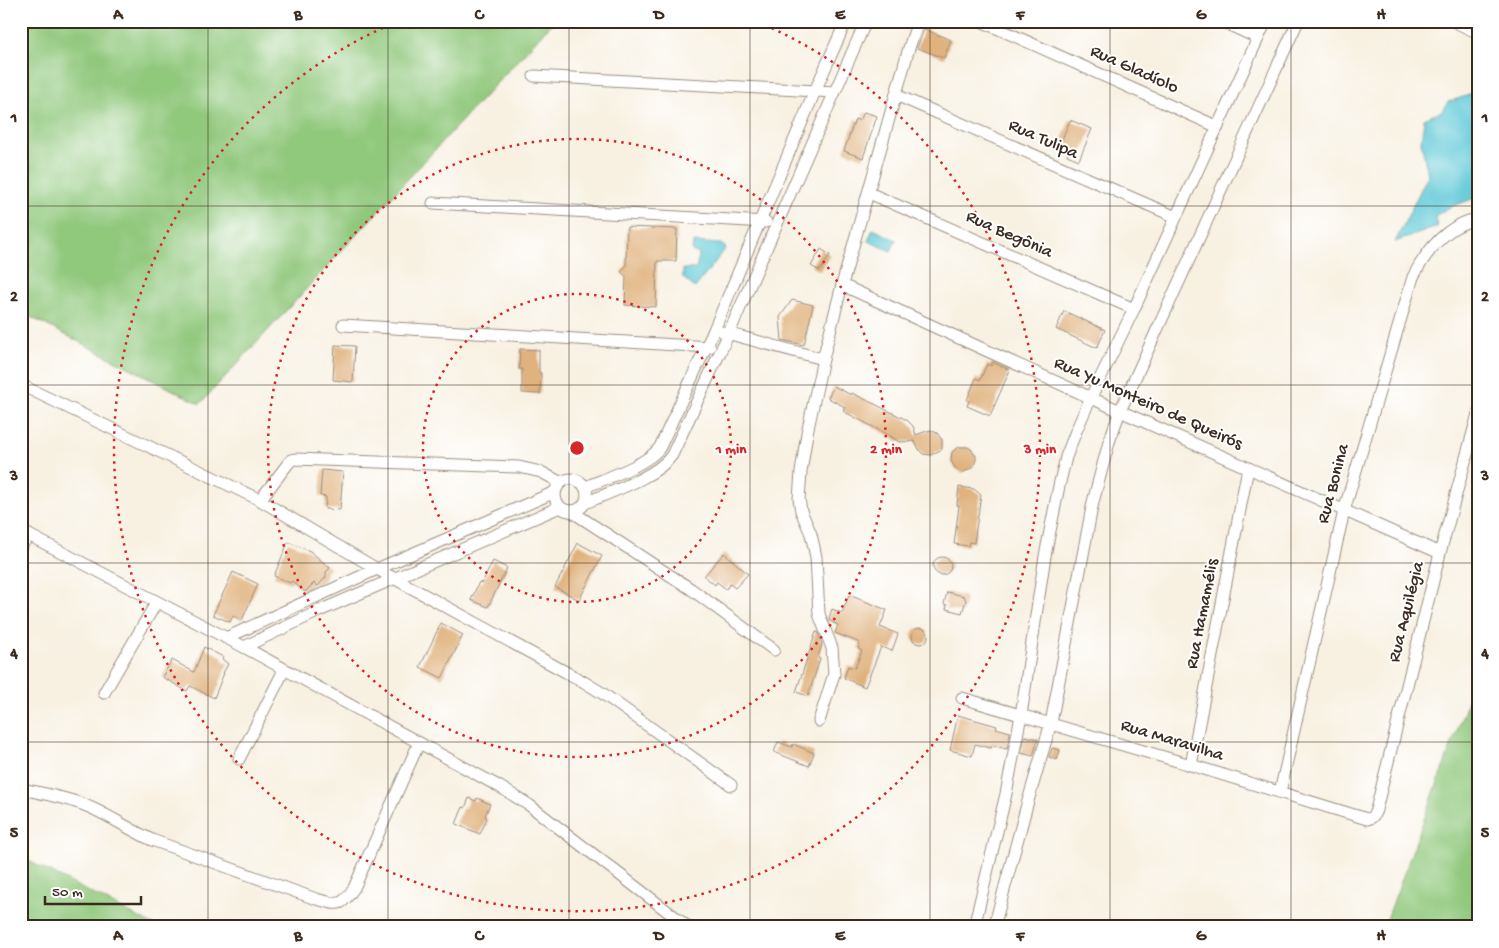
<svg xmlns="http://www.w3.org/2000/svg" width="1499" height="948" viewBox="0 0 1499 948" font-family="'Gochi Hand',sans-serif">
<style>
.green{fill:#90c87b;stroke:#66794c}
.water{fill:#5ec9d7;stroke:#4c7a7a}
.building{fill:#e0b27e}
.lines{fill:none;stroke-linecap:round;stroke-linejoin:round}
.minor-casing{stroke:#9a8e80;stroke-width:13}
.minor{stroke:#fff;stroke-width:11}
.grid{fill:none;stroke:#3b2a1e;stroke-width:1;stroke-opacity:0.55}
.ring{fill:none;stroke:#d62828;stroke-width:2.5;stroke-dasharray:2.5 5}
.labels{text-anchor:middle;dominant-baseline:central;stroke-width:4;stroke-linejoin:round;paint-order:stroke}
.street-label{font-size:18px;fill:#3b2a1e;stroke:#fff}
.centre{fill:#d62828;stroke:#fff;stroke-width:2.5}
.ring-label{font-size:15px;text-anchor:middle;font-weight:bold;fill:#d62828;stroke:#fff;stroke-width:4;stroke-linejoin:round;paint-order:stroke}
.neatline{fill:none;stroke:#3b2a1e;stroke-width:2}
.grid-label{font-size:16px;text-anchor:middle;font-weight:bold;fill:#3b2a1e}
</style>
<rect width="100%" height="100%" fill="#fff"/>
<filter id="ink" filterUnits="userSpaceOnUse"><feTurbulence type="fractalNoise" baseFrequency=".02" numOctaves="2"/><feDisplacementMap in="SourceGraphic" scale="10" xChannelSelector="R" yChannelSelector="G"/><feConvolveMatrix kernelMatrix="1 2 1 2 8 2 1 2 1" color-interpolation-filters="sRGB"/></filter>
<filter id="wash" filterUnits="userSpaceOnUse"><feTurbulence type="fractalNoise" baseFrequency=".0096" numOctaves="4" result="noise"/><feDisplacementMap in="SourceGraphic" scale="20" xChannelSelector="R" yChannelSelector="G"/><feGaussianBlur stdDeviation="1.12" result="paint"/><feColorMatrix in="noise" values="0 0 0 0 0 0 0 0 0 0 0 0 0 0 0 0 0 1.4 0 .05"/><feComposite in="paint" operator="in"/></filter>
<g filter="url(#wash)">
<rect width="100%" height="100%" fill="#f8f1e2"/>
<!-- green -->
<g class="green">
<polygon points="21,21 554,21 200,404 21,312"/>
<polygon points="1478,674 1478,927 1384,927"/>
<polygon points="21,857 157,927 21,927"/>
</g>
<!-- water -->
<g class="water">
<polygon points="1478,92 1478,197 1450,207 1435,216 1437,227 1395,242 1428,175 1421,142 1424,119 1442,111 1448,102"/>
<polygon points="873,229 896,240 891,251 868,241"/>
<polygon points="693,242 721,244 726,248 695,288 683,278 683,269 696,269 699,254 692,251"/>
</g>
<g id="blocks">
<!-- building -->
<g class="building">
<polygon points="924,29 951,40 944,58 917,48"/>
<polygon points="864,112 877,116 863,158 844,151 855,119 860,121"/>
<polygon points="1070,120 1092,129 1079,160 1067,155 1070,148 1060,144"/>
<polygon points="627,227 677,229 676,261 657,261 656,307 625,305 626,276 621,272 626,266"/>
<polygon points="821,249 830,255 820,271 811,266"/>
<polygon points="792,300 813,305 804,345 782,340 780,317"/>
<polygon points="1064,311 1105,330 1097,348 1056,329"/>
<polygon points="335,345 355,346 353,382 333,380"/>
<polygon points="520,349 539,350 539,373 541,373 540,394 522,393 522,369 519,369"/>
<polygon points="992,362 1010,370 990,416 967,406 969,401 967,400 976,378 980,380 987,364 991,366"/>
<polygon points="834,386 851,395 852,393 907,420 913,426 916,435 930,430 937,433 942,440 942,449 931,455 923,454 920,451 914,441 899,442 892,437 843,411 845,407 828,398"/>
<polygon points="959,447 967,447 971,449 976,456 976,460 973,467 962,473 955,468 951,461 952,452"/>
<polygon points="322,470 343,472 340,510 325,509 326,497 320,496"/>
<polygon points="959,487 974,489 981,495 974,543 969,542 968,546 954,544 959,506 957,505"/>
<polygon points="288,542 310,551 330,568 326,572 326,577 318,586 314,583 305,592 292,581 290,583 274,576"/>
<polygon points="578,543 602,556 579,600 555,587"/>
<polygon points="724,553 748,574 735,588 730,584 726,589 717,582 715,585 704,576"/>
<circle cx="942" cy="566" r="9"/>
<polygon points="493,561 507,568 488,607 471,600 479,582 482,583"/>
<polygon points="233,572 258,584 242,620 233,616 230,622 213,615"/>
<polygon points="947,592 964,596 966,600 962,613 946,609 947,605 944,604"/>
<polygon points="849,595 887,610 880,627 898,634 892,651 881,647 865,687 844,678 848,666 855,668 862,651 858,649 860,643 835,633 838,625 830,621 829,618 832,609 842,613"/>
<polygon points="441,623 463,635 442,678 420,667"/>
<circle cx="920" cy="636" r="8"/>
<polygon points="816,632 818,632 822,644 818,658 820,659 808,696 796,692"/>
<polygon points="204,647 223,657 222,659 228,664 223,673 224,673 214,698 190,686 187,691 162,677 172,660 194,672"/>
<polygon points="958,715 997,726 996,728 1010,732 1007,749 992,745 991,748 975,744 972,756 950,750"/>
<polygon points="1025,736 1038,739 1033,756 1021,753"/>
<polygon points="778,742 792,747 793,744 814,753 809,766 774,752"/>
<polygon points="1052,748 1060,750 1057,760 1049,757"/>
<polygon points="469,798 476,801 477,798 490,804 485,816 487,818 480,834 456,824 463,807 465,808"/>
</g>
</g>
</g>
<g filter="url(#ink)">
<use href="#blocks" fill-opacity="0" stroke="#9a8e80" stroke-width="1"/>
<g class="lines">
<defs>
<g id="minor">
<polyline points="981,21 1218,127"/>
<polyline points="1221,21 1258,38"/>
<polyline points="1453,21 1478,33"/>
<polyline points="534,76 835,92"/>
<polyline points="896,95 1176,217"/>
<polyline points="869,193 1134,309"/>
<polyline points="433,203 766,222"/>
<polyline points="842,285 1120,411 1440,553"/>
<polyline points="343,325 710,347"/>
<polyline points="723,332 823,359"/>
<polyline points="21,385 260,500 377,569 584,682 602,693 731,785"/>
<circle cx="571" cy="495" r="16"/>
<path d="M585,487C604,479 649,464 660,447L714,330L815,91L846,21"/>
<polyline points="260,500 287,465 291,460 295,459 519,467 541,472 560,482"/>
<path d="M585,503C610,492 657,477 672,455L729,333L866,21"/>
<polyline points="571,511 691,589 774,650"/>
<polyline points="21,531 244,647 500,787 529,805 688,927"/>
<polyline points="21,546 29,535"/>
<polyline points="226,638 377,569 555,492"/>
<polyline points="244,647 319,611 560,507"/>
<polyline points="104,693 156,603"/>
<path d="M962,698L1191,765L1367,819C1373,818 1374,815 1376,810L1440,553L1478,414"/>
<polyline points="819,721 834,674 832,648 819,614 816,557 811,534 801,511 799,499 801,472 807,433 823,359 842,285 909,48 918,21"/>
<polyline points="239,759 284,670"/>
<polyline points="1191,765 1248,468"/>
<path d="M21,789C42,793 62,797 82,804C106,813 128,829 152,840L316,899C338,904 340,909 354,888L419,743"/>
<path d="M1280,792L1344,511L1413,277C1426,252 1447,224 1478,219"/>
<polyline points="974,927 1006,794 1021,715 1045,556 1059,486 1066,457 1076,431 1091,397 1134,309 1266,21"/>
<polyline points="994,927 1028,801 1051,723 1093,502 1109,442 1120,411 1298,21"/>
</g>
</defs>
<!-- minor casing -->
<use href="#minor" class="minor-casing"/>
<!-- minor -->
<use href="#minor" class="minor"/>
</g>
</g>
<!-- grid -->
<path class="grid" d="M208,21V927M388,21V927M569,21V927M750,21V927M930,21V927M1110,21V927M1291,21V927M21,206H1478M21,385H1478M21,563H1478M21,742H1478"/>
<!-- distance rings -->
<g class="ring">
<circle cx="577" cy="448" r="154"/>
<circle cx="577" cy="448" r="309"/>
<path d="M758 22A463 463 0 1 1 396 22"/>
</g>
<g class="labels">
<!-- street labels -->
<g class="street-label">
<text transform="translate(1134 70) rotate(24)">Rua Gladíolo</text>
<text transform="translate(1043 140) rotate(24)">Rua Tulipa</text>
<text transform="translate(1009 235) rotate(24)">Rua Begônia</text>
<text transform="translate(1148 404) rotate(24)">Rua Yu Monteiro de Queirós</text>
<text transform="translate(1334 484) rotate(-75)">Rua Bonina</text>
<text transform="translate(1407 612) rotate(-76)">Rua Aquilégia</text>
<text transform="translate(1203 614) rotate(-79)">Rua Hamamélis</text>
<text transform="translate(1172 741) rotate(17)">Rua Maravilha</text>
</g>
</g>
<circle cx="577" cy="448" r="8" class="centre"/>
<g class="ring-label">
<text x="731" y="453">1 min</text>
<text x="886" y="453">2 min</text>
<text x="1040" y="453">3 min</text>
</g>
<!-- margin -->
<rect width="1499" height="948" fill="none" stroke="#fff" stroke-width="55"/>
<!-- scale -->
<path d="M45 896v8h96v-8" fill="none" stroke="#3b2a1e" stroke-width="2.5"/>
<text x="52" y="896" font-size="15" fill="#3b2a1e" stroke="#ffffff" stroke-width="4" paint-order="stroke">50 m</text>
<rect x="28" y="28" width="1444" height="892" class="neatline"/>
<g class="grid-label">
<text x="118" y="19">A</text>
<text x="298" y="19">B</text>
<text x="479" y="19">C</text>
<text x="659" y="19">D</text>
<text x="840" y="19">E</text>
<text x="1020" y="19">F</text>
<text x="1201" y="19">G</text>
<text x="1381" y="19">H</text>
<text x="14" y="122">1</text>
<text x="1485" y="122">1</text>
<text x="14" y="301">2</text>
<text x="1485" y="301">2</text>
<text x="14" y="480">3</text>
<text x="1485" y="480">3</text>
<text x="14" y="658">4</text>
<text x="1485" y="658">4</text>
<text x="14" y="837">5</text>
<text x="1485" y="837">5</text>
<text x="118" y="940">A</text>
<text x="298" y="940">B</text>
<text x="479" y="940">C</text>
<text x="659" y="940">D</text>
<text x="840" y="940">E</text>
<text x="1020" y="940">F</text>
<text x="1201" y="940">G</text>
<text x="1381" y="940">H</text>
</g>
</svg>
